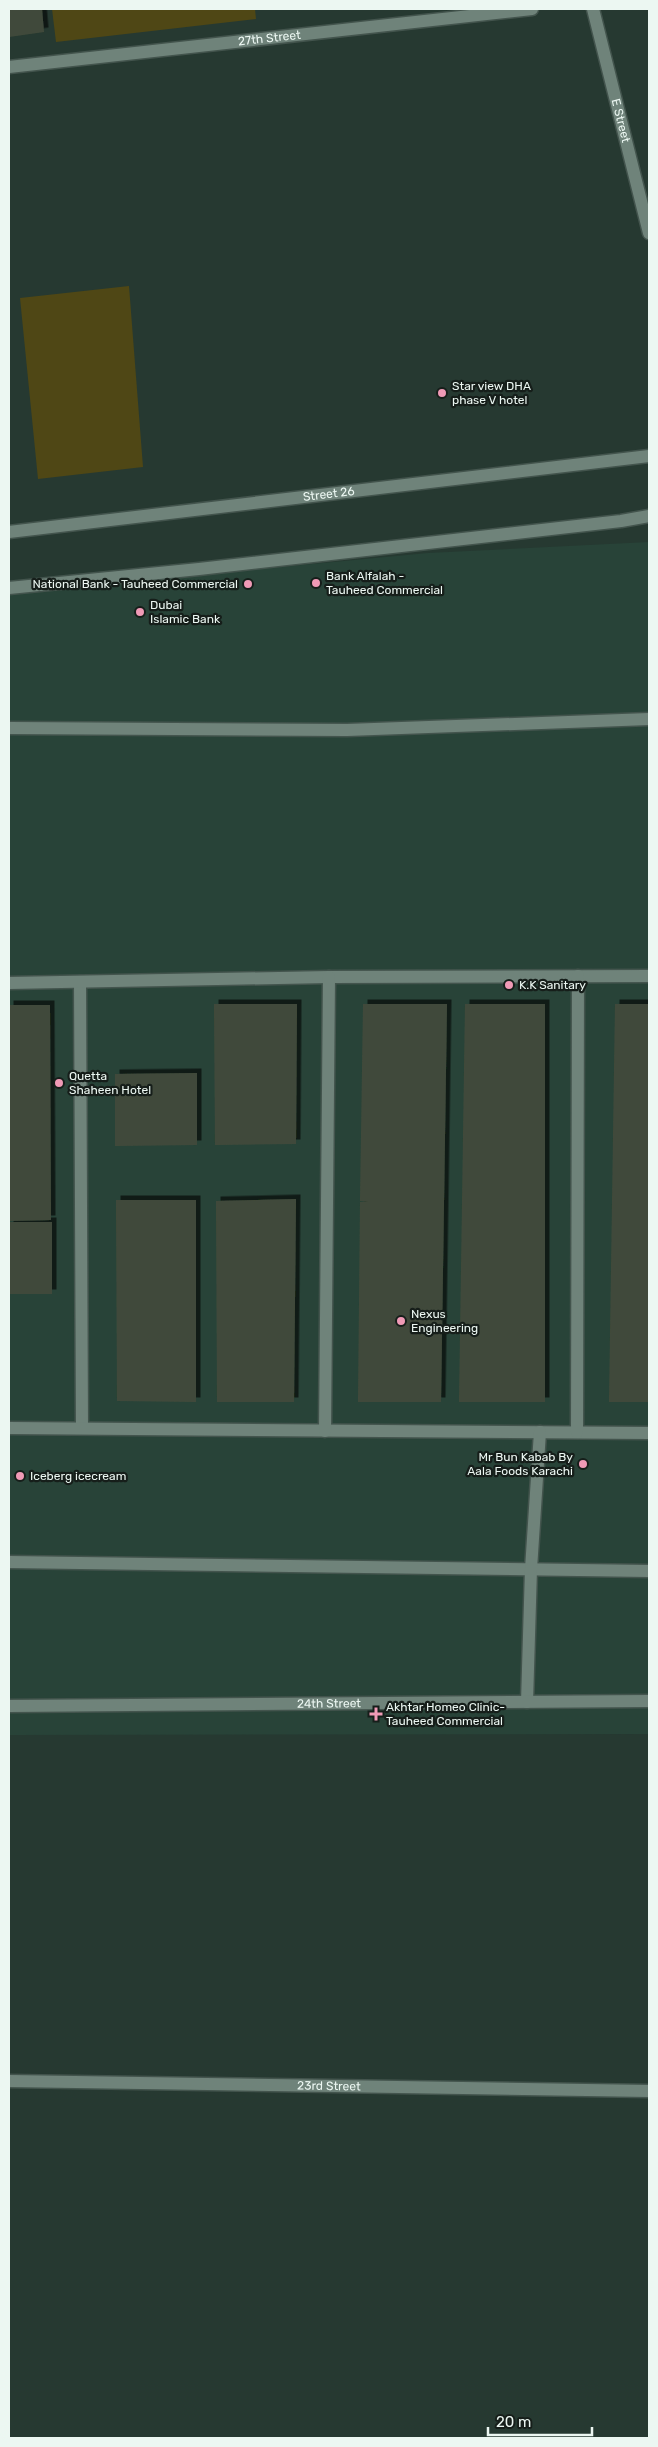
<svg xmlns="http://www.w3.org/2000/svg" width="658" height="2447" viewBox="0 0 658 2447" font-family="Rubik,sans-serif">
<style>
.built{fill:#284338}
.green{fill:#4f4715}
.building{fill:#414a3b;filter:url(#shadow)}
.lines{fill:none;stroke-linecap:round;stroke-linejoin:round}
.street-casing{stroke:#43544d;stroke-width:15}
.secondary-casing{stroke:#43544d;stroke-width:15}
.street{stroke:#6f837a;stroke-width:12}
.secondary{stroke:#6f837a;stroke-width:12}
.poi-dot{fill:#f09ab6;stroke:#161e1a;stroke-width:2}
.labels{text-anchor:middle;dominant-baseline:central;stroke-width:4.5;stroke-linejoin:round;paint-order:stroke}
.street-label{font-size:12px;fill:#ecf7f2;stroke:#161e1a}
.poi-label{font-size:12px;fill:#ecf7f2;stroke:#161e1a;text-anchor:start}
</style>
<defs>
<filter id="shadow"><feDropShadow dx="4.5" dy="-4.5" stdDeviation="0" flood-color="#0009"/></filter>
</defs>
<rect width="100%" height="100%" fill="#263931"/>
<!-- built -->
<polygon class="built" points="649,542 649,1734 9,1735 9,593 428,553"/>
<!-- green -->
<g class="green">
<polygon points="52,9 255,9 256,19 56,42"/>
<polygon points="129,286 143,467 38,479 20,298"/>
</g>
<!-- building -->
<g class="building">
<polygon points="9,9 42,9 44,32 9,37"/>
<polygon points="214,1004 297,1004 296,1144 215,1145"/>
<polygon points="363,1004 447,1004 441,1402 358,1402 360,1202 368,1202 360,1201"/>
<polygon points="465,1004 545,1004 545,1402 459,1402"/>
<polygon points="615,1004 649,1004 649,1402 609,1402"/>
<polygon points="9,1005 50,1005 51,1220 9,1221"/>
<polygon points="197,1073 197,1145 115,1146 115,1074"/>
<polygon points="296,1199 294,1402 217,1402 216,1201"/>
<polygon points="116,1200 196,1200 196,1402 117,1401"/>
<rect x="9" y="1222" width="43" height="72"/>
</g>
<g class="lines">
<defs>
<g id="street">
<path id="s1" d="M9,67L532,9"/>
<polyline points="9,728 347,730 649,719"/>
<polyline points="80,982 82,1428"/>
<polyline points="9,983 329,977 649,976"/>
<polyline points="9,1428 649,1433"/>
<polyline points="325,1431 329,977"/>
<polyline points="577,1432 578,976"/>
<polyline points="9,1562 649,1571"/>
<polyline points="527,1702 531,1569 540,1432"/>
<path id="s2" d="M9,1706L649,1701"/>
<path id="s3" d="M9,2081L649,2091"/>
</g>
<g id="secondary">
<path id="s4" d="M593,9L649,233"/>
<path id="s5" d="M9,532L649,456"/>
<polyline points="9,588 199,569 621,521 649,516"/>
</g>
</defs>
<!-- street casing -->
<use href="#street" class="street-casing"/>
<!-- secondary casing -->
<use href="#secondary" class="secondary-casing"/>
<!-- street -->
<use href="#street" class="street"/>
<!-- secondary -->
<use href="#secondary" class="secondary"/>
</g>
<!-- markers -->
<g class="poi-dot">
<circle cx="442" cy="393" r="5"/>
<circle cx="316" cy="583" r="5"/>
<circle cx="248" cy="584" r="5"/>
<circle cx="140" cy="612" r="5"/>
<circle cx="509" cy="985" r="5"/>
<circle cx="59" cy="1083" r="5"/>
<circle cx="401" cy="1321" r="5"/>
<circle cx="583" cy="1464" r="5"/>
<circle cx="20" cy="1476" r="5"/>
<path d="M373.5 1706.5h5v5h5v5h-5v5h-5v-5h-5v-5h5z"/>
</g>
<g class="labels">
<!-- street labels -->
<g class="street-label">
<text stroke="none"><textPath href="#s1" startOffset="262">27th Street</textPath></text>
<text stroke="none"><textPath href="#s4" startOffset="115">E Street</textPath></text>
<text stroke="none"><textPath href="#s5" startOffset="322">Street 26</textPath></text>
<text stroke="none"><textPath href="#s2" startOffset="320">24th Street</textPath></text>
<text stroke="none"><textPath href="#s3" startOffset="320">23rd Street</textPath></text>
</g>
<!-- poi labels -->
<g class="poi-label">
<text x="452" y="386">Star view DHA<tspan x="452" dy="14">phase V hotel</tspan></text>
<text x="326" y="576">Bank Alfalah -<tspan x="326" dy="14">Tauheed Commercial</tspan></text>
<text x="238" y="584" text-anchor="end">National Bank - Tauheed Commercial</text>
<text x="150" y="605">Dubai<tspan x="150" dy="14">Islamic Bank</tspan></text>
<text x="519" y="985">K.K Sanitary</text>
<text x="69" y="1076">Quetta<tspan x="69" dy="14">Shaheen Hotel</tspan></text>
<text x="411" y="1314">Nexus<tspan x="411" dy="14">Engineering</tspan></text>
<text x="573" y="1457" text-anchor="end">Mr Bun Kabab By<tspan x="573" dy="14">Aala Foods Karachi</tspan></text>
<text x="30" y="1476">Iceberg icecream</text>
<text x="386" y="1707">Akhtar Homeo Clinic-<tspan x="386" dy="14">Tauheed Commercial</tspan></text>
</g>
</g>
<!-- border -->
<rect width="658" height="2447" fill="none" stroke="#ecf7f2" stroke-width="20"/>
<!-- scale -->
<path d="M488 2427v8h104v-8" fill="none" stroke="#ecf7f2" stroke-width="2.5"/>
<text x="496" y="2427" font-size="15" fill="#ecf7f2" stroke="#161e1a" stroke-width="4" paint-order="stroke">20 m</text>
</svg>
